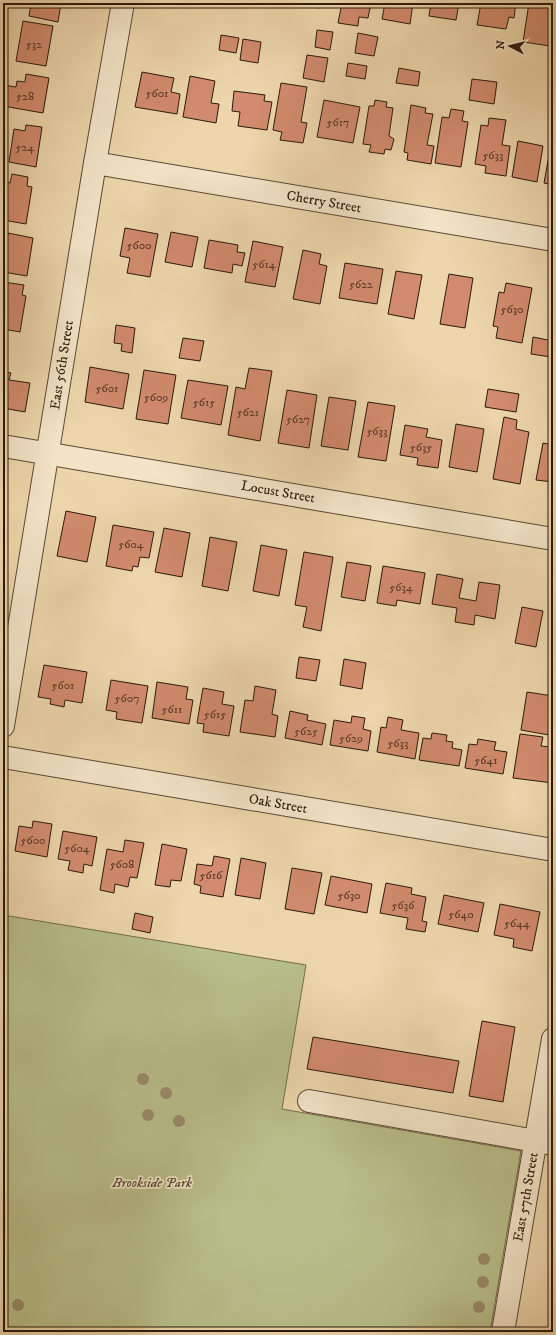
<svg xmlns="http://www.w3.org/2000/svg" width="556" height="1335" viewBox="0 0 556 1335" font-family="'IM FELL DW Pica',serif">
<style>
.green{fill:#b8be89;stroke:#716c4a}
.building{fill:#d28b6e;stroke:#2a1a0c}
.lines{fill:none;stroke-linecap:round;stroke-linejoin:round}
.minor-casing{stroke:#5b4934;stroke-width:24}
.path{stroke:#2a1a0c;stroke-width:2.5;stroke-dasharray:1 2;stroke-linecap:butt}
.minor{stroke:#f3e4c8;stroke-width:22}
.tree{fill:#998a68}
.labels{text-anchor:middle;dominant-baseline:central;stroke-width:3.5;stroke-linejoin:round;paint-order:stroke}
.number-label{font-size:12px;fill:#543624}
.street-label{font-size:14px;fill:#2a1a0c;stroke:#f3e4c8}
.park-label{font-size:14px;font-style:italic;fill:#554b32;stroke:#f3e4c8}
</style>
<rect width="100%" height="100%" fill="#edd6ab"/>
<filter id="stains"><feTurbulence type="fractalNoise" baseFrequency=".005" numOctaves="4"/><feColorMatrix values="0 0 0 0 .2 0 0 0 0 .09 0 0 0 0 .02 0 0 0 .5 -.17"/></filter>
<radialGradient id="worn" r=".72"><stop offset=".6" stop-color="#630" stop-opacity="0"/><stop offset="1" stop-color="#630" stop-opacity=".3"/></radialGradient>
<!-- green -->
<polygon class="green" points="3,915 306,965 282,1109 521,1151 490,1332 3,1332"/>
<!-- building -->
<g class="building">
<polygon points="31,3 61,3 58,22 29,16"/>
<polygon points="301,3 320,3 319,8 301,5"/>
<polygon points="342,3 371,3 368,18 359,17 358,26 338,23"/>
<polygon points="385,3 413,3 410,24 382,19"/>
<polygon points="431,3 459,3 456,20 429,16"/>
<polygon points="481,3 516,3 514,18 509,17 506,29 477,25"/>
<polygon points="529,3 553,3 553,30 550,46 523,42"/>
<polygon points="23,21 53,26 46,66 16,61"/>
<polygon points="317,30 333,32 330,50 315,47"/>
<polygon points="358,33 378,37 374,56 355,53"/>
<polygon points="221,35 239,38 236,53 219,50"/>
<polygon points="243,39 261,42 258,63 240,60"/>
<polygon points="307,55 328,58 324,82 303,78"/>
<polygon points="348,63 367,66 365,79 346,76"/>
<polygon points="399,68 420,72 418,86 396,83"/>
<polygon points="142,72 174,78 171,92 180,94 177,114 135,107"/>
<polygon points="26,74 49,78 43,113 3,106 3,85 16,87 17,81 25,82"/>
<polygon points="190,76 215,81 211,103 219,104 216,123 183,117"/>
<polygon points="472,79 497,82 494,104 469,100"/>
<polygon points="281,83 307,87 301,122 307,123 303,143 280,140 282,132 273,130"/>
<polygon points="234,91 265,95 264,101 272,102 267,130 238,126 240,112 232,111"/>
<polygon points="324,100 360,107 353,143 317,137"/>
<polygon points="375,100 387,102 386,107 393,108 389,136 394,139 391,150 385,149 384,154 369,152 371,145 363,144 369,106 374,106"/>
<polygon points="411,105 426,108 425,113 433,114 427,145 434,146 431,164 407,160 408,153 404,152"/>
<polygon points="451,109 464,111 462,121 468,122 461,167 435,163 442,117 449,118"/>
<polygon points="489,118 506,120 502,145 510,146 506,176 485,173 486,166 475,164 481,125 488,126"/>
<polygon points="26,125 42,127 36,167 9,162 14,129 25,131"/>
<polygon points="553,133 553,185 544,183"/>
<polygon points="518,141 543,146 537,182 512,177"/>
<polygon points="12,174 28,177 27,186 32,187 26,224 3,220 3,202 6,182 10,183"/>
<polygon points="125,228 158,234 150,277 127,273 130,258 120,256"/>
<polygon points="171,232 198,237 192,267 165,262"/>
<polygon points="8,233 33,238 27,276 3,272"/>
<polygon points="209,240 238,245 237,252 245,253 242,266 233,264 232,273 204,268"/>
<polygon points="253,241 283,247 275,287 245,282"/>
<polygon points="303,250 321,254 319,264 327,266 320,304 293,299"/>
<polygon points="345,263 383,269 377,304 339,298"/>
<polygon points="396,271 422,275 414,319 388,314"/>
<polygon points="449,274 473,278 465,328 440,324"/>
<polygon points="3,282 24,285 22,295 26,296 20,332 3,329"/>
<polygon points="506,283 532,288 522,343 496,338 498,327 493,326 499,292 504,293"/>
<polygon points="116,325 135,328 132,353 121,351 122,344 114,343"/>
<polygon points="533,337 553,341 551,357 531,354"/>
<polygon points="183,338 204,341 200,361 179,358"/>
<polygon points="90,367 129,374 123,409 85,402"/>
<polygon points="249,368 272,371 260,441 228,435 236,387 245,389"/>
<polygon points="144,370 176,375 168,424 136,419"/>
<polygon points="3,371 11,373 9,380 30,383 25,412 3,408"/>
<polygon points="188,380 228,386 221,425 181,418"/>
<polygon points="488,389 519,394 516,412 485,407"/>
<polygon points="287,390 317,395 309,448 278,443"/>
<polygon points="329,397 356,401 348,450 321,446"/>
<polygon points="368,402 395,406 386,461 358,457"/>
<polygon points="504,417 517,420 516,429 529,432 520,484 493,479"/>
<polygon points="456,424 484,429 477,472 449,467"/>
<polygon points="405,425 428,429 426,437 442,440 438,468 417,465 418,458 400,455"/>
<polygon points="543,443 553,445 553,482 536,480"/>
<polygon points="66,511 96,517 87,562 57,556"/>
<polygon points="113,525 154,532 149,558 140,557 138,567 133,566 132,571 106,566"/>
<polygon points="164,528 190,533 182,577 155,572"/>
<polygon points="210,537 237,542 228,591 202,586"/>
<polygon points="261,545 287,550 279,596 253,591"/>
<polygon points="304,552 333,557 321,631 303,627 307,607 295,605"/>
<polygon points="347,562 371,566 365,601 341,597"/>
<polygon points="383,566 425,573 420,604 397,600 396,606 377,603"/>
<polygon points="437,574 463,579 459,598 476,601 479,582 500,585 495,619 475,615 474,625 455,622 457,608 432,604"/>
<polygon points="522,607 543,611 536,647 515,643"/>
<polygon points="299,657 320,660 316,681 296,678"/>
<polygon points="344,659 366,663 362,689 340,685"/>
<polygon points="44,665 87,672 82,703 65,700 64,707 50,704 51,699 38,697"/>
<polygon points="111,680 148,686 142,723 116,719 117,712 106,710"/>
<polygon points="157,682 188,687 186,699 193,700 189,724 152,718"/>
<polygon points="255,686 276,690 272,714 278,716 275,737 240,732 245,700 253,701"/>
<polygon points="203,688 224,692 222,704 234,706 229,736 203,732 204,724 197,723"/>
<polygon points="527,692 553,696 553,712 549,735 521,730"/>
<polygon points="290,711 308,715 307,720 326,724 322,745 285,738"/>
<polygon points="352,716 365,718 363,729 371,731 368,751 330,745 334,720 351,723"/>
<polygon points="388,717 403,720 401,730 419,733 415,759 377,752 381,727 386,728"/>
<polygon points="432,733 447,735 446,741 453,742 452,748 462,750 459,766 419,760 423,738 431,739"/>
<polygon points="520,734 543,737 541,746 550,747 549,758 553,759 553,783 513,778"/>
<polygon points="478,739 496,742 494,750 507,752 503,774 465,768 469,744 477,745"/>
<polygon points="33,821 52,824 47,857 15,851 19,826 32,828"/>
<polygon points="63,831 97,837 92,866 84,864 83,873 68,870 70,861 58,859"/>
<polygon points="125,840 144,843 137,878 130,877 128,887 115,884 114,893 100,890 107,849 123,852"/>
<polygon points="162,844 187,849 181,881 171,880 170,887 155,885"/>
<polygon points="214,856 230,859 223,897 200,893 201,886 194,884 197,864 212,866"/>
<polygon points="241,858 266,863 260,899 235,895"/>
<polygon points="292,868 322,873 314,914 285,909"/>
<polygon points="331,876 372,884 367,913 325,905"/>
<polygon points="386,883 412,888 411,894 426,897 422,921 427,922 425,932 406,929 408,918 380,913"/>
<polygon points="444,895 484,903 478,932 438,924"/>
<polygon points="500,904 540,912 532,951 513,947 514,939 494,935"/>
<polygon points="135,913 153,917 150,933 132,929"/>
<polygon points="482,1021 515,1027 503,1102 469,1096"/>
<polygon points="313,1037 459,1061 453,1093 307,1069"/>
</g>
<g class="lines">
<defs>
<g id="minor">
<polyline points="95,163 553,240"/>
<polyline points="3,446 553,539"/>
<polyline points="3,726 95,163 123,3"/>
<polyline points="3,757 553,850"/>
<polyline points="309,1101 553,1144"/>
<polyline points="503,1332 553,1039"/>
</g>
</defs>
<!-- minor casing -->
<use href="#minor" class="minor-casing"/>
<!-- path -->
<polyline class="path" points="3,1328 11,1328 26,1332"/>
<!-- minor -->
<use href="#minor" class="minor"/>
</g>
<!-- trees -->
<g class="tree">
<circle cx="143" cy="1079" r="6"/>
<circle cx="166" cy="1093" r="6"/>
<circle cx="148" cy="1115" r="6"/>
<circle cx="179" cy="1121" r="6"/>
<circle cx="484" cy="1259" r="6"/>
<circle cx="483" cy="1282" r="6"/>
<circle cx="18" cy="1305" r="6"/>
<circle cx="479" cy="1307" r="6"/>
</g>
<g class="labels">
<!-- number labels -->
<g class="number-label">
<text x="34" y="44">532</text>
<text x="157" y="93">5601</text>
<text x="25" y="96">528</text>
<text x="338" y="122">5617</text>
<text x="25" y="147">524</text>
<text x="493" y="155">5633</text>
<text x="139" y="245">5600</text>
<text x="264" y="264">5614</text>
<text x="361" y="284">5622</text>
<text x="512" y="309">5630</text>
<text x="107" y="388">5601</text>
<text x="156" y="397">5609</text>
<text x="204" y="402">5615</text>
<text x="248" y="412">5621</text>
<text x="298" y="419">5627</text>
<text x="377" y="431">5633</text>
<text x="421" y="447">5635</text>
<text x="131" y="544">5604</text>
<text x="401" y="587">5634</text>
<text x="63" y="685">5601</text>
<text x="127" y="698">5607</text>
<text x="172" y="709">5611</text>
<text x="215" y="714">5615</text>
<text x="306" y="731">5625</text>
<text x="351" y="738">5629</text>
<text x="398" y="743">5633</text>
<text x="486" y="760">5641</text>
<text x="33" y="840">5600</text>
<text x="77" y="848">5604</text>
<text x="122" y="864">5608</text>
<text x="211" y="875">5616</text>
<text x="349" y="895">5630</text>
<text x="403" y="905">5636</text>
<text x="461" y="914">5640</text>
<text x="517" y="923">5644</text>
</g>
<!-- street labels -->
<g class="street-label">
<text transform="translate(324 202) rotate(10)">Cherry Street</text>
<text transform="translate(62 365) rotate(-81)">East 56th Street</text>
<text transform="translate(278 492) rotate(10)">Locust Street</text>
<text transform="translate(278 804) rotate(10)">Oak Street</text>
<text transform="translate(526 1197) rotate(-80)">East 57th Street</text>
</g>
<!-- park labels -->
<g class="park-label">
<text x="152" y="1183">Brookside Park</text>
</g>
</g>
<!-- margin -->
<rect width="556" height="1335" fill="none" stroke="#edd6ab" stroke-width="16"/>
<rect x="4" y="4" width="548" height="1327" fill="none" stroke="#2a1a0c" stroke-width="2"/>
<rect x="8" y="8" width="540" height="1319" fill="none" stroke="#2a1a0c"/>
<!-- north arrow -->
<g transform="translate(510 46) rotate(277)" stroke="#f3e4c8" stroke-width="3" paint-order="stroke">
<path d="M0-3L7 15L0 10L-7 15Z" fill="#2a1a0c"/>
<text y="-6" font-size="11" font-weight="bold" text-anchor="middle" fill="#2a1a0c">N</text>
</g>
<rect width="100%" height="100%" filter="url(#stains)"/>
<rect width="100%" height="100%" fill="url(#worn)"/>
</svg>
